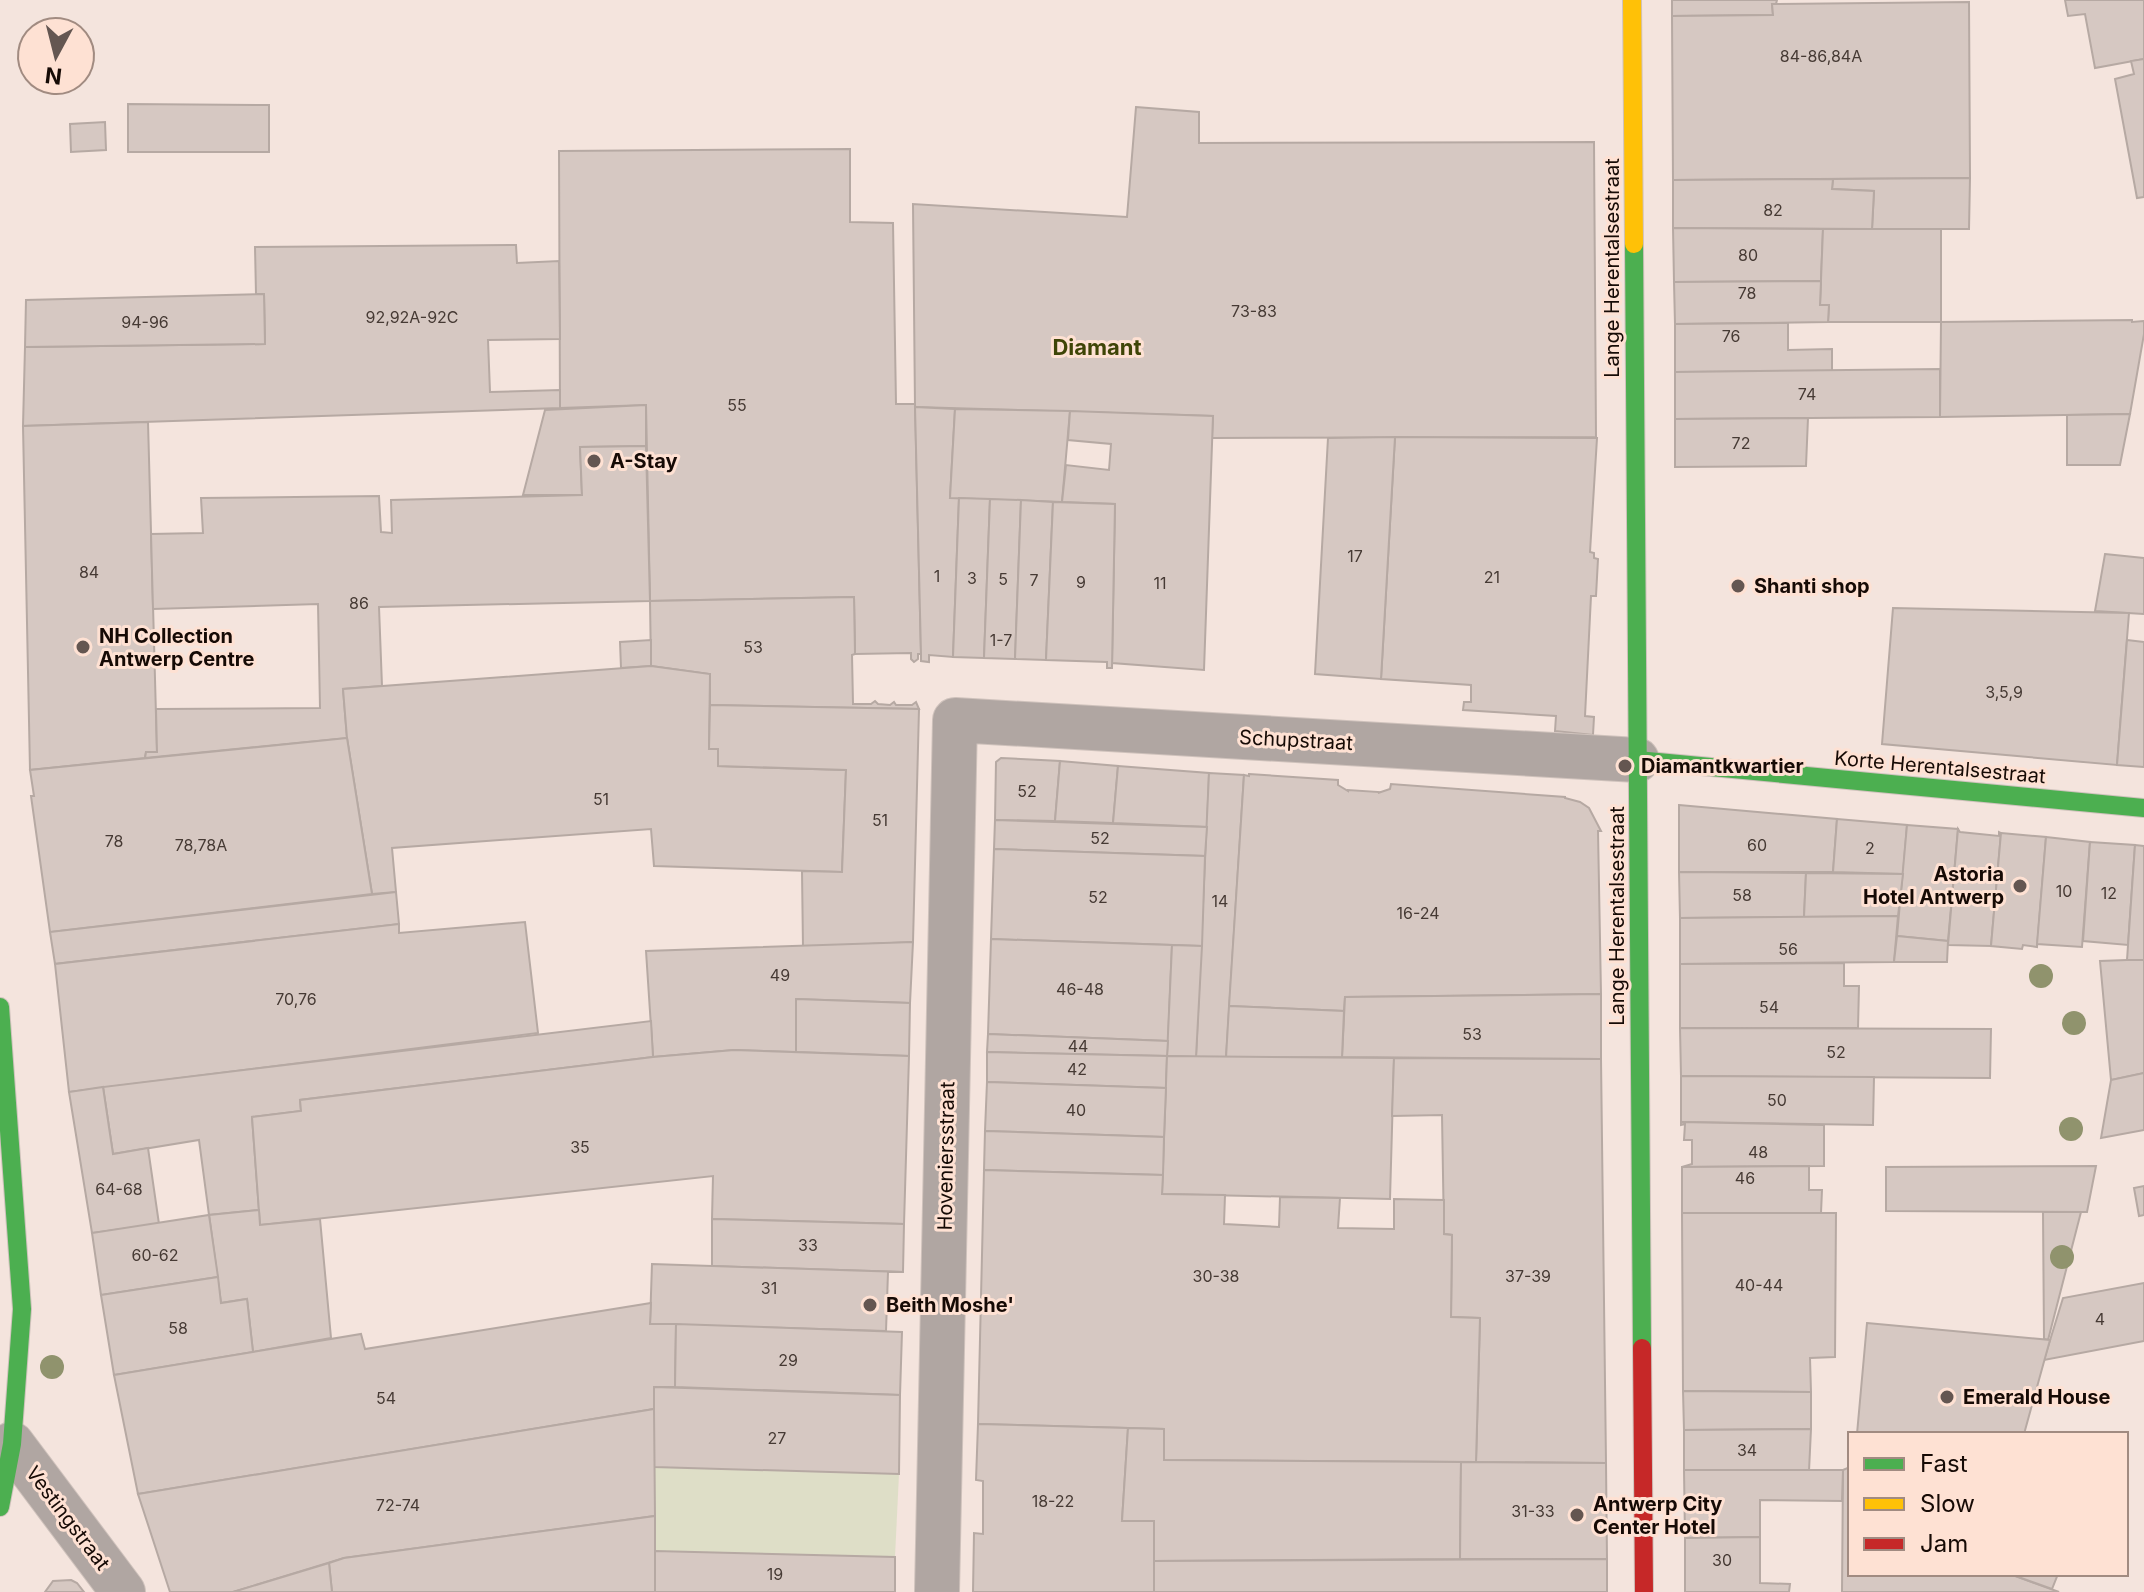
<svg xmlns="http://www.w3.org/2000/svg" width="2144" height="1592" viewBox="0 0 2144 1592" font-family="Inter,sans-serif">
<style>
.green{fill:#dedec7}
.building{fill:#d6c8c2;stroke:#b6a9a3;stroke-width:2}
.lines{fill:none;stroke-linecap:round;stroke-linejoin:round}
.street-casing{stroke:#cfc2bc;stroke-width:46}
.fast-casing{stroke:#cfc2bc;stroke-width:20}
.slow-casing{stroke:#cfc2bc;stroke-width:20}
.jam-casing{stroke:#cfc2bc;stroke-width:20}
.street{stroke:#b0a6a2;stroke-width:44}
.fast{stroke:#4caf50;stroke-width:18}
.slow{stroke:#ffc107;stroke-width:18}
.jam{stroke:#c62828;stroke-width:18}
.tree{fill:#90936d}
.poi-dot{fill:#645651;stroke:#fee1d3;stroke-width:3}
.labels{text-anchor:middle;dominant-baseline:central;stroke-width:6;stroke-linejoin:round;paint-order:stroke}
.number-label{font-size:16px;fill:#463a34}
.street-label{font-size:20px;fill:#160a05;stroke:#fee1d3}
.poi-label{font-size:20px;font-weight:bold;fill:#160a05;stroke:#fee1d3;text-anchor:start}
.neighbourhood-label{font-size:22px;font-weight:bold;fill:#3f4507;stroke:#fee1d3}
</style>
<rect width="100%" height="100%" fill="#f4e4dd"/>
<!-- green -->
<polygon class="green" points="654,1467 899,1474 895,1557 655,1551"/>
<!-- building -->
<g class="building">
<polygon points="1672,0 1777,0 1776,4 1772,4 1773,15 1672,16"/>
<polygon points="2065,0 2144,0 2144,59 2095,68 2085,14 2068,16"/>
<polygon points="1969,2 1970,178 1673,180 1672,16 1773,15 1772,4 1776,4"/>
<polygon points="2144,59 2144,197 2137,198 2115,79 2134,74 2131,61"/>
<polygon points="128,104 269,105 269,152 128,152"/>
<polygon points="1136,107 1199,112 1199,143 1594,142 1596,437 1212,438 1213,416 915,407 913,204 1127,217"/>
<polygon points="105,122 106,150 71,152 70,124"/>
<polygon points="850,149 850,222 893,223 896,404 915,404 921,654 918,654 918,659 914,662 911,659 911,653 855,654 854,597 650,601 646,405 560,408 559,151"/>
<polygon points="1970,178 1969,229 1872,229 1874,191 1832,189 1833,179"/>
<polygon points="1833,179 1832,189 1874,191 1872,229 1673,228 1673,180"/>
<polygon points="1673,228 1823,229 1821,281 1674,282"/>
<polygon points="1823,229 1941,229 1941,322 1828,322 1829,305 1820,305"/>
<polygon points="516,245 517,263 559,261 560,339 488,340 490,392 560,390 560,408 23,426 25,347 265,344 264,294 256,294 255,247"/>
<polygon points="1821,281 1820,305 1829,305 1828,322 1675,324 1674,282"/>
<polygon points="264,294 265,344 25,347 26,300"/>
<polygon points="2132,320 2132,322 2144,321 2144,334 2130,414 1940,417 1941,322"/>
<polygon points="1788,323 1788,350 1832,349 1832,371 1675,372 1675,324"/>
<polygon points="1940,369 1940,417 1675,419 1675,372"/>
<polygon points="646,405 646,446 580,447 582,495 523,495 545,410"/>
<polygon points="915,407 955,409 950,498 959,498 953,657 929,655 929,662 921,661 921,654"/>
<polygon points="955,409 1070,411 1062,502 950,498"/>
<polygon points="1070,411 1213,416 1204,670 1112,663 1115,504 1062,502 1066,465 1109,470 1111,444 1068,440"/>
<polygon points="2130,414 2120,465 2067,465 2067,415"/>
<polygon points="1808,418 1806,466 1675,467 1675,419"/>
<polygon points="148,422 157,752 146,752 145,758 30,770 23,426"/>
<polygon points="1395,437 1597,438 1590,552 1594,553 1594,558 1598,559 1596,596 1591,596 1585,716 1594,717 1593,735 1555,731 1556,716 1463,710 1464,702 1471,702 1471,685 1381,679"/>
<polygon points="1395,437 1381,679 1315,674 1328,438"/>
<polygon points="646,446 650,601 379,607 382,686 343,689 347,738 145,758 146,752 157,752 156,709 320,708 318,604 153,609 151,534 203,533 201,498 379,496 381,532 392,533 391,500 582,495 580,447"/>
<polygon points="959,498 990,499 984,658 953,657"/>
<polygon points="990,499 1021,500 1015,659 984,658"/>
<polygon points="1021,500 1053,502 1046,660 1015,659"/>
<polygon points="1053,502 1115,504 1112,668 1107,668 1107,662 1046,660"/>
<polygon points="2105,554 2144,558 2144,614 2095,611"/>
<polygon points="854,597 855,654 852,655 853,704 871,704 875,701 878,704 890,705 894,702 896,705 912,705 916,702 919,709 710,705 710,674 651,666 650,601"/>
<polygon points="1893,608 2129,613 2117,765 1882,744"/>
<polygon points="651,640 651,666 621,668 620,642"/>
<polygon points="2127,640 2144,642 2144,767 2117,765"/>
<polygon points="651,666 710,674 709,749 718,749 718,766 846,770 842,872 654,866 651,829 392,848 396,892 372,894 347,738 343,689"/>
<polygon points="710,705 919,709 913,942 803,947 802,871 842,872 846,770 718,766 718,749 709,749"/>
<polygon points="347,738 372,894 50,932 31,796 34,796 30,770"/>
<polygon points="1001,758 1060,761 1055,821 995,820 996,762"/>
<polygon points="1060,761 1118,766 1113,823 1055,821"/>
<polygon points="1118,766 1209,773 1207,827 1113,823"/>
<polygon points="1209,773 1244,775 1226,1058 1196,1057"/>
<polygon points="1249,774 1338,780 1338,785 1348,791 1348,790 1379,792 1378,793 1390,789 1391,784 1565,797 1565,798 1580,802 1589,808 1601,831 1598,831 1601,994 1345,997 1344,1011 1229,1006 1244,775 1249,776"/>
<polygon points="1679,805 1837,819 1833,872 1679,872"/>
<polygon points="1837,819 1907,825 1903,874 1833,872"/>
<polygon points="995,820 1207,827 1205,856 994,849"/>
<polygon points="1907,825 1958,829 1948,941 1897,936"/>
<polygon points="1958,829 1960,832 1999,836 1999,832 2001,833 1991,946 1948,945"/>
<polygon points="2001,833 2046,837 2037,947 2023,945 2022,949 1991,946"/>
<polygon points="2046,837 2090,842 2082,947 2037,944"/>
<polygon points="2090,842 2135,845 2128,945 2083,941"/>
<polygon points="2135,845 2144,846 2144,960 2127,960"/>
<polygon points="994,849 1205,856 1202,946 991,939"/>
<polygon points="1679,872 1806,873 1804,917 1680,918"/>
<polygon points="1806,873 1903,874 1898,916 1804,917"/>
<polygon points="396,892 399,924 55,964 50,932"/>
<polygon points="1898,916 1894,962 1680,964 1680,918"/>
<polygon points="525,922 538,1033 69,1092 55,964 399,924 399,933"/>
<polygon points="1897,936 1948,941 1947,962 1894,962"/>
<polygon points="991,939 1172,945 1168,1041 988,1034"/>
<polygon points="913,942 910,1003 796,999 796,1052 734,1050 653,1057 646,951"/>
<polygon points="1172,945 1202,946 1196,1057 1167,1056"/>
<polygon points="2127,960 2144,960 2144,1073 2111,1080 2100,961"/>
<polygon points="1844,963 1844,986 1859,986 1858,1028 1680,1028 1680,964"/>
<polygon points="1601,994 1601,1059 1342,1057 1345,997"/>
<polygon points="796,999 910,1003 909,1056 796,1052"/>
<polygon points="1229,1006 1344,1011 1342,1057 1226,1058"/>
<polygon points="651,1021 653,1057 300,1100 301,1111 252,1117 259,1210 209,1215 199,1140 113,1154 103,1087"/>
<polygon points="1680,1028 1991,1029 1990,1078 1681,1076"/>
<polygon points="988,1034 1168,1041 1167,1056 987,1052"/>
<polygon points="734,1050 909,1056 904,1224 712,1219 713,1176 260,1225 252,1117 301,1111 300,1100 653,1057"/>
<polygon points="987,1052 1167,1056 1166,1088 987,1082"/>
<polygon points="1167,1056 1394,1058 1390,1199 1162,1194"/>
<polygon points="1394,1058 1601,1059 1606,1463 1476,1462 1480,1318 1451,1317 1452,1235 1444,1234 1442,1115 1392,1116"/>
<polygon points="2144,1073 2144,1130 2101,1138 2111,1080"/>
<polygon points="1681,1076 1874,1077 1873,1125 1681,1122"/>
<polygon points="987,1082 1166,1088 1164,1137 985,1131"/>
<polygon points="103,1087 113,1154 148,1148 159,1224 92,1233 69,1092"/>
<polygon points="1681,1122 1824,1125 1824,1166 1682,1167 1692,1164 1692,1140 1684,1140 1685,1124 1681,1125"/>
<polygon points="985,1131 1164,1137 1163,1175 984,1170"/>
<polygon points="1809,1166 1809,1190 1822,1190 1821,1213 1682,1213 1682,1167"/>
<polygon points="2096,1166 2087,1212 1886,1211 1886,1167"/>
<polygon points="984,1170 1163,1175 1162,1194 1225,1195 1224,1224 1279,1227 1280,1197 1340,1198 1338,1228 1394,1229 1394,1199 1444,1200 1444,1234 1452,1235 1451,1317 1480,1318 1476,1462 1164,1460 1164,1429 978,1424"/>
<polygon points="2144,1186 2144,1215 2139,1216 2134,1188"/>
<polygon points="259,1210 260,1225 320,1219 331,1338 253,1352 247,1299 221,1303 209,1215"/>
<polygon points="2043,1212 2081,1212 2048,1340 2044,1339"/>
<polygon points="1682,1213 1836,1213 1835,1357 1810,1358 1811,1392 1683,1391"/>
<polygon points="209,1215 218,1277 101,1295 92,1233"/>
<polygon points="712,1219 904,1224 903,1272 712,1266"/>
<polygon points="652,1264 712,1266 903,1272 888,1272 886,1331 650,1324"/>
<polygon points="218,1277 221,1303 247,1299 253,1352 114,1375 101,1295"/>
<polygon points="2144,1283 2144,1341 2044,1360 2063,1298"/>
<polygon points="651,1303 650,1324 676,1324 675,1387 654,1387 654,1409 138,1494 114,1375 361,1334 365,1349"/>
<polygon points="1867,1323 2050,1340 2024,1434 1857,1434"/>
<polygon points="676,1324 902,1332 900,1395 675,1387"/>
<polygon points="654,1387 900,1395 899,1474 654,1467"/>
<polygon points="1683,1391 1811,1392 1811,1429 1684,1430"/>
<polygon points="654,1409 655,1516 344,1558 233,1592 170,1592 138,1494"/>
<polygon points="978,1424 1128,1428 1122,1521 1154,1521 1154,1592 973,1592 974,1533 983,1534 983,1481 976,1480"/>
<polygon points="1128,1428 1164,1429 1164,1460 1461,1462 1460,1559 1154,1561 1154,1521 1122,1521"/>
<polygon points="1811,1429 1809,1471 1684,1470 1684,1430"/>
<polygon points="1461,1462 1606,1463 1607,1559 1460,1559"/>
<polygon points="1850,1467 1850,1574 2010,1574 2059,1592 1842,1592 1843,1470"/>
<polygon points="1684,1470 1843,1470 1842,1501 1760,1500 1760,1537 1685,1538"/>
<polygon points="655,1516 655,1592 332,1592 329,1563 344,1558"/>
<polygon points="1760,1537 1760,1583 1790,1584 1789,1592 1685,1592 1685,1538"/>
<polygon points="655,1551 895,1557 895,1592 655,1592"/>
<polygon points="1607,1559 1607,1592 1154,1592 1154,1561"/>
<polygon points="329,1563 332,1592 233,1592"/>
<polygon points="2010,1574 2058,1574 2052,1589"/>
<polygon points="71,1580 77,1583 84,1592 45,1592 53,1581"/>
</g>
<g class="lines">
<defs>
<g id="street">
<polyline points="12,1444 123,1592"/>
<polyline points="937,1592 955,720 1637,760"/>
</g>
<g id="fast">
<polyline points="1634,244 1642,1348"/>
<polyline points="1637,760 2144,808"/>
<polyline points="0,1007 22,1309 12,1444 0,1507"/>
</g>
<polyline id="slow" points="1632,0 1634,244"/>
<polyline id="jam" points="1642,1348 1644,1592"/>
</defs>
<!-- street casing -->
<use href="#street" class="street-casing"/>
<!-- fast casing -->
<use href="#fast" class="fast-casing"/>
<!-- slow casing -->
<use href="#slow" class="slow-casing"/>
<!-- jam casing -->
<use href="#jam" class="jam-casing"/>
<!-- street -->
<use href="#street" class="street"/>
<!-- fast -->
<use href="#fast" class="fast"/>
<!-- slow -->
<use href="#slow" class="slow"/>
<!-- jam -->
<use href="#jam" class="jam"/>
</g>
<!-- trees -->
<g class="tree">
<circle cx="2041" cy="976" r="12"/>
<circle cx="2074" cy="1023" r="12"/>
<circle cx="2071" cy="1129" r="12"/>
<circle cx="2062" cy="1257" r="12"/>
<circle cx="52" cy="1367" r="12"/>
</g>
<!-- markers -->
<g class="poi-dot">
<circle cx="594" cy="461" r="8"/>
<circle cx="1738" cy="586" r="8"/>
<circle cx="83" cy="647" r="8"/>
<circle cx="1625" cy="766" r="8"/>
<circle cx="2020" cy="886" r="8"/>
<circle cx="870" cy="1305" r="8"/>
<circle cx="1947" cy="1397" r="8"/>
<circle cx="1577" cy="1515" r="8"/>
</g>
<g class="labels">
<!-- number labels -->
<g class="number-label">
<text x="1821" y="56">84-86,84A</text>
<text x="1773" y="210">82</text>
<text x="1748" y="255">80</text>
<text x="1747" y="293">78</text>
<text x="1254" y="311">73-83</text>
<text x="412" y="317">92,92A-92C</text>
<text x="145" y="322">94-96</text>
<text x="1731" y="336">76</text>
<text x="1807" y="394">74</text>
<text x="737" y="405">55</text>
<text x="1741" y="443">72</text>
<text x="1355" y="556">17</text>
<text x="89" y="572">84</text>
<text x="937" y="576">1</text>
<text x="1492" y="577">21</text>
<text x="972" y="578">3</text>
<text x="1003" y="579">5</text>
<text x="1034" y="580">7</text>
<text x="1081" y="582">9</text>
<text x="1160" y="583">11</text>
<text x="359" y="603">86</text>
<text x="1001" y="640">1-7</text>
<text x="753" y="647">53</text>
<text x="2004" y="692">3,5,9</text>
<text x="1027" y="791">52</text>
<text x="601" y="799">51</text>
<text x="880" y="820">51</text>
<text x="1100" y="838">52</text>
<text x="114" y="841">78</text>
<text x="201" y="845">78,78A</text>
<text x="1757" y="845">60</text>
<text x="1870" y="848">2</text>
<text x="2064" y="891">10</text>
<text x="2109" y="893">12</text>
<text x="1742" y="895">58</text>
<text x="1098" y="897">52</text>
<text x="1220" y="901">14</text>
<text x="1418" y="913">16-24</text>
<text x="1788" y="949">56</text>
<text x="780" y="975">49</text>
<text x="1080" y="989">46-48</text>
<text x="296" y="999">70,76</text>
<text x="1769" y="1007">54</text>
<text x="1472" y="1034">53</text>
<text x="1078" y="1046">44</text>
<text x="1836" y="1052">52</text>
<text x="1077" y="1069">42</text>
<text x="1777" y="1100">50</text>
<text x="1076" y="1110">40</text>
<text x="580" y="1147">35</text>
<text x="1758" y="1152">48</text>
<text x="1745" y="1178">46</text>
<text x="119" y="1189">64-68</text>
<text x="808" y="1245">33</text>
<text x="155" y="1255">60-62</text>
<text x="1216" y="1276">30-38</text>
<text x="1528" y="1276">37-39</text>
<text x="1759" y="1285">40-44</text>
<text x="769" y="1288">31</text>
<text x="2100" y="1319">4</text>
<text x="178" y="1328">58</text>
<text x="788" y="1360">29</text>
<text x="386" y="1398">54</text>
<text x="777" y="1438">27</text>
<text x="1747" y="1450">34</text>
<text x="1053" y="1501">18-22</text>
<text x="398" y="1505">72-74</text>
<text x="1533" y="1511">31-33</text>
<text x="1722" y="1560">30</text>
<text x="775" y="1574">19</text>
</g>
<!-- street labels -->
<g class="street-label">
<text transform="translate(1612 268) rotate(-90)">Lange Herentalsestraat</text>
<text transform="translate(1296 740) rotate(3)">Schupstraat</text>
<text transform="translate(1940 767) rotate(5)">Korte Herentalsestraat</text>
<text transform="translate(1617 916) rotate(-90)">Lange Herentalsestraat</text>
<text transform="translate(946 1156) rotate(-89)">Hoveniersstraat</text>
<text transform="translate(68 1518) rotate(53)">Vestingstraat</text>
</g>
<!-- poi labels -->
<g class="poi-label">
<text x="610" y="461">A-Stay</text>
<text x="1754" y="586">Shanti shop</text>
<text x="99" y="636">NH Collection<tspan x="99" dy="23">Antwerp Centre</tspan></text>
<text x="1641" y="766">Diamantkwartier</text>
<text x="2004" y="874" text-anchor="end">Astoria<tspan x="2004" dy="23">Hotel Antwerp</tspan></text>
<text x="886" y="1305">Beith Moshe'</text>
<text x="1963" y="1397">Emerald House</text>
<text x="1593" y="1504">Antwerp City<tspan x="1593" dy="23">Center Hotel</tspan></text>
</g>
<!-- neighbourhood labels -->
<g class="neighbourhood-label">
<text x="1097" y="347">Diamant</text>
</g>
</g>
<!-- legend -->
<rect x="1848" y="1432" width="280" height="144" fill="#fee1d3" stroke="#a18b81" stroke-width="2"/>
<rect x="1864" y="1458" width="40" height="12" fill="#4caf50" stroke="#a18b81" stroke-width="2"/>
<text x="1920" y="1472" font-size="24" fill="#160a05">Fast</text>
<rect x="1864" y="1498" width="40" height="12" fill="#ffc107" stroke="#a18b81" stroke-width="2"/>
<text x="1920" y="1512" font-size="24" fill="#160a05">Slow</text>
<rect x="1864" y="1538" width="40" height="12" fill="#c62828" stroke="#a18b81" stroke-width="2"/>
<text x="1920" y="1552" font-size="24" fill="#160a05">Jam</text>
<!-- north arrow -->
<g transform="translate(56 56) rotate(187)"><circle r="38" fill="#fee1d3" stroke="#a18b81" stroke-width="2"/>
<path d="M0-6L14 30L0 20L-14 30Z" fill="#645651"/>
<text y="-12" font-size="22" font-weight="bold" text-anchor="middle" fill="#160a05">N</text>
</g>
</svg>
